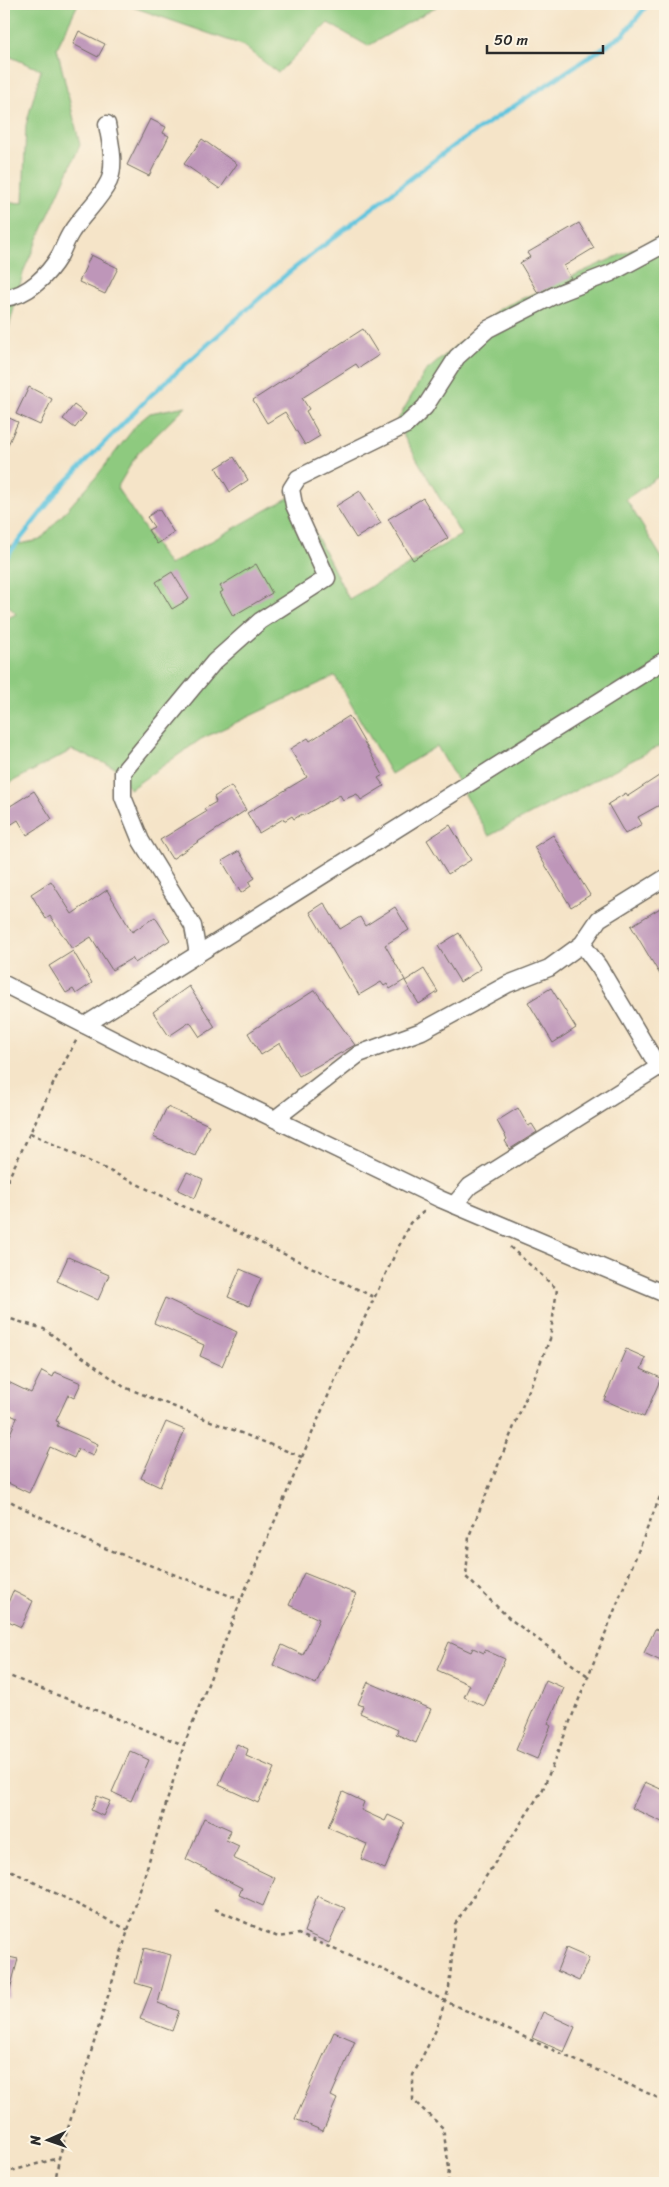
<svg xmlns="http://www.w3.org/2000/svg" width="669" height="2187" viewBox="0 0 669 2187" font-family="Sriracha,sans-serif">
<style>
.green{fill:#8eca7f;stroke:#5c7a55}
.lines{fill:none;stroke-linecap:round;stroke-linejoin:round}
.stream{stroke:#60c5de;stroke-width:4.5}
.building{fill:#be96b9}
.street-casing{stroke:#726c62;stroke-width:19}
.path{stroke:#726c62;stroke-width:2.5;stroke-dasharray:4 4;stroke-linecap:butt}
.street{stroke:#fff;stroke-width:16}
</style>
<rect width="100%" height="100%" fill="#fcf5e5"/>
<filter id="ink" filterUnits="userSpaceOnUse"><feTurbulence type="fractalNoise" baseFrequency=".02" numOctaves="2"/><feDisplacementMap in="SourceGraphic" scale="10" xChannelSelector="R" yChannelSelector="G"/><feConvolveMatrix kernelMatrix="1 2 1 2 8 2 1 2 1" color-interpolation-filters="sRGB"/></filter>
<filter id="wash" filterUnits="userSpaceOnUse"><feTurbulence type="fractalNoise" baseFrequency=".0096" numOctaves="4" result="noise"/><feDisplacementMap in="SourceGraphic" scale="20" xChannelSelector="R" yChannelSelector="G"/><feGaussianBlur stdDeviation="1.12" result="paint"/><feColorMatrix in="noise" values="0 0 0 0 0 0 0 0 0 0 0 0 0 0 0 0 0 1.4 0 .05"/><feComposite in="paint" operator="in"/></filter>
<g filter="url(#wash)">
<rect width="100%" height="100%" fill="#f5e4c8"/>
<!-- green -->
<g class="green">
<polygon points="4,4 78,4 57,48 80,145 24,270 4,346 4,202 23,203 26,125 41,70 4,54"/>
<polygon points="124,4 441,4 368,46 328,23 278,73 242,45"/>
<polygon points="665,235 665,472 626,499 665,563 665,743 489,836 437,746 391,774 335,676 201,739 130,789 114,767 72,750 4,786 4,620 16,614 4,601 4,547 40,540 96,477 138,423 150,413 186,406 137,454 117,488 169,565 295,494 349,599 461,535 396,423 425,372 501,308"/>
</g>
<g class="lines">
<!-- stream -->
<polyline class="stream" points="4,560 61,487 150,396 288,273 450,148 624,34 648,4"/>
</g>
<g id="blocks">
<!-- building -->
<g class="building">
<polygon points="79,31 105,44 98,57 73,44"/>
<polygon points="150,119 166,127 163,133 169,136 149,176 127,165"/>
<polygon points="202,139 237,164 220,189 184,164"/>
<polygon points="579,223 594,248 564,266 571,278 538,293 520,263 530,257 527,253"/>
<polygon points="91,255 118,268 105,294 79,282"/>
<polygon points="363,329 379,355 359,368 356,364 302,398 309,409 306,411 320,436 305,445 285,412 267,423 253,400"/>
<polygon points="29,387 52,399 40,425 16,414"/>
<polygon points="74,405 86,414 75,428 63,419"/>
<polygon points="7,417 18,422 4,454 4,423"/>
<polygon points="234,457 248,480 230,492 216,468"/>
<polygon points="360,491 381,523 356,538 336,506"/>
<polygon points="423,498 448,538 413,560 388,519"/>
<polygon points="159,509 174,533 157,544 148,530 154,527 147,517"/>
<polygon points="256,564 272,593 233,616 220,593 223,591 220,586"/>
<polygon points="172,572 189,599 172,609 156,582"/>
<polygon points="349,716 383,775 378,778 384,786 361,800 357,794 343,800 340,795 303,816 302,814 294,819 292,816 284,821 283,819 259,833 247,813 307,777 290,749 308,738 310,741"/>
<polygon points="665,772 665,802 638,817 642,824 625,834 608,804 626,793 628,796"/>
<polygon points="231,786 246,810 172,859 160,840 206,812 204,809 216,802 214,797"/>
<polygon points="34,791 52,819 27,835 18,820 4,829 4,810"/>
<polygon points="450,825 471,860 448,874 427,840"/>
<polygon points="553,835 590,895 571,907 534,847"/>
<polygon points="239,851 255,878 249,882 251,886 241,893 222,861"/>
<polygon points="51,881 72,914 107,890 132,932 155,917 170,940 135,963 132,958 112,970 91,937 72,949 50,916 46,919 31,894"/>
<polygon points="324,903 340,929 360,917 365,926 395,907 409,930 385,945 405,980 390,989 387,984 384,986 381,982 359,995 310,912"/>
<polygon points="665,905 665,983 631,926"/>
<polygon points="459,933 481,969 460,982 438,946"/>
<polygon points="73,951 92,983 76,994 73,989 66,993 49,966"/>
<polygon points="424,969 438,992 419,1004 405,981"/>
<polygon points="189,986 215,1027 200,1037 190,1022 169,1036 153,1012"/>
<polygon points="551,988 576,1028 553,1043 528,1002"/>
<polygon points="315,990 355,1045 299,1076 280,1043 261,1055 248,1033"/>
<polygon points="167,1107 209,1125 195,1156 153,1137"/>
<polygon points="518,1108 528,1126 532,1124 537,1132 510,1149 505,1141 507,1139 497,1121"/>
<polygon points="187,1172 203,1179 195,1198 178,1190"/>
<polygon points="68,1257 109,1275 98,1300 57,1281"/>
<polygon points="240,1269 261,1278 249,1306 228,1297"/>
<polygon points="165,1298 237,1332 222,1366 200,1356 204,1345 154,1323"/>
<polygon points="626,1349 646,1358 641,1369 661,1378 644,1417 604,1400"/>
<polygon points="42,1371 53,1377 55,1372 81,1383 74,1398 68,1395 56,1421 59,1422 57,1426 98,1444 93,1456 78,1449 74,1458 50,1447 29,1493 4,1481 4,1447 17,1418 4,1412 4,1380 31,1393"/>
<polygon points="166,1422 185,1430 160,1487 141,1478"/>
<polygon points="304,1573 356,1594 316,1684 273,1665 282,1645 303,1655 319,1619 289,1605"/>
<polygon points="13,1591 33,1601 21,1627 4,1619 4,1612"/>
<polygon points="655,1629 665,1633 665,1663 644,1653"/>
<polygon points="449,1642 471,1652 473,1648 484,1653 485,1650 505,1659 484,1706 464,1697 470,1685 437,1670"/>
<polygon points="546,1680 564,1688 548,1724 551,1726 537,1759 516,1750"/>
<polygon points="368,1682 431,1709 416,1743 396,1734 398,1730 360,1713 363,1706 358,1704"/>
<polygon points="237,1744 248,1749 246,1756 274,1768 258,1803 219,1785"/>
<polygon points="130,1751 149,1760 131,1801 112,1792"/>
<polygon points="645,1782 665,1791 665,1815 662,1822 632,1808"/>
<polygon points="343,1792 364,1802 361,1810 385,1821 388,1815 405,1823 385,1869 361,1859 367,1844 328,1827"/>
<polygon points="97,1796 110,1801 103,1816 91,1810"/>
<polygon points="204,1818 231,1830 226,1840 239,1846 233,1858 275,1878 263,1906 239,1895 242,1888 186,1859"/>
<polygon points="317,1896 345,1908 329,1943 304,1932"/>
<polygon points="144,1948 171,1955 158,2003 179,2011 172,2031 140,2019 152,1988 135,1983"/>
<polygon points="566,1948 589,1958 579,1981 557,1971"/>
<polygon points="4,1956 18,1959 8,1997 4,1997"/>
<polygon points="543,2012 575,2027 564,2052 532,2038"/>
<polygon points="334,2032 355,2041 331,2096 337,2099 323,2131 295,2119"/>
</g>
</g>
</g>
<g filter="url(#ink)">
<use href="#blocks" fill-opacity="0" stroke="#726c62" stroke-width="1"/>
<g class="lines">
<defs>
<g id="street">
<path d="M4,298C28,296 48,275 60,255C64,247 67,238 72,231C83,214 100,200 109,181C116,164 110,141 107,124"/>
<polyline points="582,944 599,967 659,1068"/>
<polyline points="198,954 193,926 141,841 123,797 123,772 214,662 260,621 327,578 294,505 291,489 298,478 406,425 425,407 457,357 488,329 557,294 611,273 665,244"/>
<polyline points="4,984 165,1066 440,1199 665,1294"/>
<polyline points="85,1025 665,660"/>
<polyline points="275,1119 359,1054 422,1031 508,984 549,968 582,944 599,919 665,878"/>
<polyline points="454,1205 470,1186 665,1063"/>
</g>
</defs>
<!-- street casing -->
<use href="#street" class="street-casing"/>
<!-- path -->
<g class="path">
<polyline points="30,1133 374,1297"/>
<polyline points="4,1188 56,1078 77,1039"/>
<polyline points="510,1247 557,1289 550,1339 469,1536 466,1577 510,1619 588,1676"/>
<polyline points="4,1317 44,1329 124,1387 302,1457"/>
<polyline points="4,1498 89,1542 241,1600"/>
<polyline points="4,1674 184,1745"/>
<polyline points="4,1867 128,1930"/>
<polyline points="215,1909 278,1937 298,1934 386,1971 445,2001 665,2101"/>
<polyline points="4,2173 59,2158"/>
<polyline points="55,2183 59,2158 184,1745 241,1600 334,1382 410,1223 427,1209"/>
<polyline points="448,2183 449,2168 443,2128 413,2100 413,2075 436,2030 449,1988 455,1924 543,1789 665,1484"/>
</g>
<!-- street -->
<use href="#street" class="street"/>
</g>
</g>
<!-- margin -->
<rect width="669" height="2187" fill="none" stroke="#fcf5e5" stroke-width="20"/>
<!-- north arrow -->
<g transform="translate(48 2140) rotate(268)" stroke="#fcf5e5" stroke-width="4" paint-order="stroke">
<path d="M0-4L9 19L0 12L-9 19Z" fill="#2b2b2b"/>
<text y="-8" font-size="14" font-weight="bold" text-anchor="middle" fill="#2b2b2b">N</text>
</g>
<!-- scale -->
<path d="M487 45v8h116v-8" fill="none" stroke="#2b2b2b" stroke-width="2.5"/>
<text x="494" y="45" font-size="15" fill="#2b2b2b" stroke="#fcf5e5" stroke-width="4" paint-order="stroke">50 m</text>
</svg>
